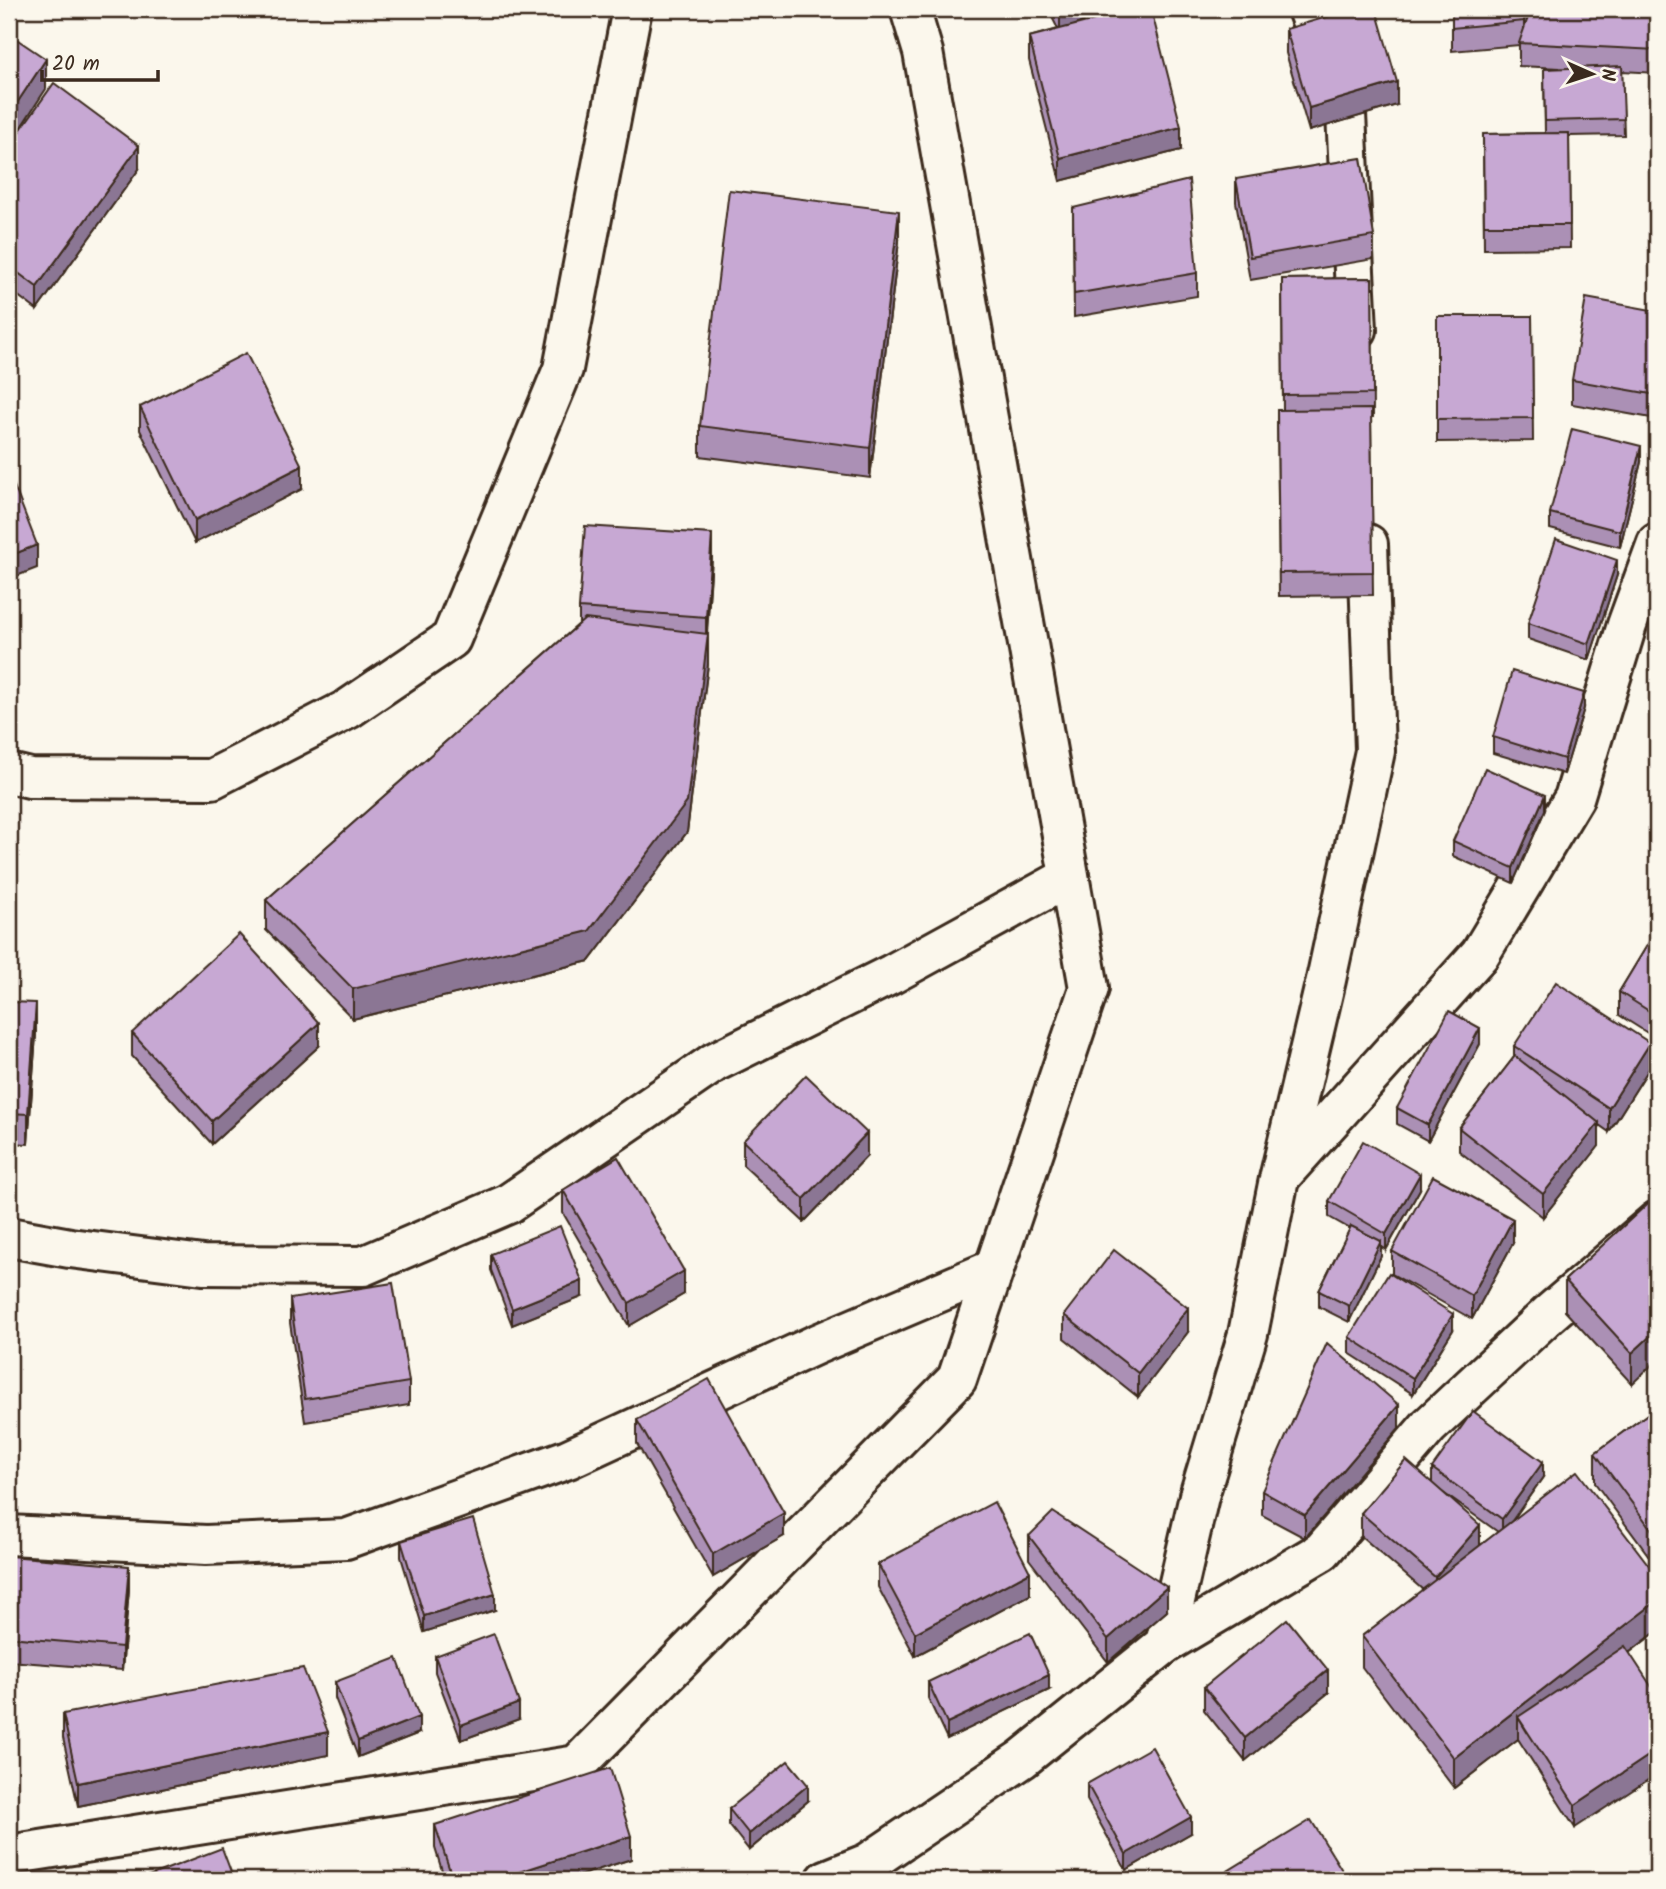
<svg xmlns="http://www.w3.org/2000/svg" width="1666" height="1889" viewBox="0 0 1666 1889" font-family="Kalam,sans-serif">
<style>
.lines{fill:none;stroke-linecap:round;stroke-linejoin:round}
.minor-casing{stroke:#3b2a1e;stroke-width:44}
.minor{stroke:#fbf7ec;stroke-width:38}
.wall{fill:#ab90b5;stroke:#3b2a1e;stroke-width:2;fill-rule:evenodd}
.shaded-wall{fill:#8b7694;stroke:#3b2a1e;stroke-width:2}
.building{fill:#c7a8d3;stroke:#3b2a1e;stroke-width:2}
</style>
<rect width="100%" height="100%" fill="#fbf7ec"/>
<filter id="ink" filterUnits="userSpaceOnUse"><feTurbulence type="fractalNoise" baseFrequency=".0143" numOctaves="2"/><feDisplacementMap in="SourceGraphic" scale="14" xChannelSelector="R" yChannelSelector="G"/><feConvolveMatrix kernelMatrix="1 2 1 2 8 2 1 2 1" color-interpolation-filters="sRGB"/></filter>
<g filter="url(#ink)">
<g class="lines">
<defs>
<g id="minor">
<polyline points="1307,9 1346,114 1357,330"/>
<polyline points="1341,9 1343,67"/>
<polyline points="9,773 30,778 212,779 348,709 451,639 563,369 632,9"/>
<polyline points="1280,1177 1480,954 1574,798 1627,625 1657,543"/>
<polyline points="9,1237 70,1248 203,1265 363,1266 508,1204 715,1062 892,974 1069,877"/>
<polyline points="9,1535 206,1545 346,1539 568,1459 815,1345 994,1269"/>
<polyline points="1165,1644 1199,1496 1248,1334 1279,1179 1326,980 1375,751 1368,544"/>
<polyline points="9,1855 577,1765 957,1379 1089,988 923,52 910,9"/>
<polyline points="826,1880 868,1863 1022,1759 1165,1644 1322,1551 1429,1426 1550,1313 1657,1221"/>
</g>
</defs>
<!-- minor casing -->
<use href="#minor" class="minor-casing"/>
<!-- minor -->
<use href="#minor" class="minor"/>
</g>
<!-- wall -->
<g class="wall">
<polygon points="1048,9 1108,9 1076,24 1181,150 1060,181 1029,60 1029,37 1058,29"/>
<polygon points="1452,9 1657,9 1657,73 1622,71 1624,135 1569,136 1570,248 1484,249 1483,134 1545,133 1544,69 1560,68 1519,66 1519,45 1452,51"/>
<polygon points="1286,29 1397,105 1309,131 1286,53"/>
<rect x="1654" y="83" width="3" height="70"/>
<polygon points="9,146 139,169 37,310 9,289"/>
<polygon points="1236,179 1374,236 1374,259 1250,280 1236,202"/>
<polygon points="1073,208 1197,273 1197,296 1074,317"/>
<polygon points="899,241 870,478 700,456 700,426"/>
<polygon points="1372,278 1373,417 1371,417 1373,595 1279,596 1277,410 1283,410 1282,279"/>
<polygon points="1657,311 1657,419 1572,404 1572,380"/>
<polygon points="1437,316 1532,316 1533,441 1437,442"/>
<polygon points="140,407 302,489 195,543 140,430"/>
<polygon points="1641,462 1620,547 1550,529 1550,513"/>
<polygon points="712,557 707,634 708,664 687,832 589,961 353,1019 266,930 266,900 579,624 579,608"/>
<polygon points="1617,575 1589,660 1528,639 1528,623"/>
<polygon points="1584,708 1564,774 1493,753 1493,737"/>
<polygon points="1545,810 1513,883 1453,856 1453,841"/>
<polygon points="1657,929 1657,1039 1619,1015 1619,992"/>
<polygon points="9,1002 36,1034 28,1144 9,1143"/>
<polygon points="132,1033 319,1046 212,1144 132,1056"/>
<polygon points="1480,1044 1428,1141 1397,1124 1397,1108"/>
<polygon points="1514,1046 1650,1067 1609,1132 1599,1125 1599,1146 1543,1217 1459,1151 1459,1128 1514,1057"/>
<polygon points="743,1141 867,1156 804,1222 743,1165"/>
<polygon points="1420,1189 1386,1250 1381,1247 1381,1256 1349,1322 1319,1307 1319,1291 1350,1229 1329,1217 1329,1201"/>
<polygon points="563,1190 684,1294 629,1326 563,1213"/>
<polygon points="1657,1195 1632,1384 1565,1311 1565,1280"/>
<polygon points="1513,1243 1472,1319 1392,1274 1392,1251"/>
<polygon points="491,1254 582,1297 512,1325 491,1270"/>
<polygon points="290,1299 409,1382 409,1405 305,1422 290,1323"/>
<polygon points="1064,1315 1188,1332 1138,1397 1064,1338"/>
<polygon points="1453,1330 1413,1394 1349,1353 1349,1337"/>
<polygon points="1657,1407 1657,1567 1595,1483 1595,1453"/>
<polygon points="637,1420 784,1536 713,1577 637,1444"/>
<polygon points="1399,1428 1305,1538 1262,1515 1262,1491"/>
<path d="M1432,1468L1543,1477L1512,1521L1657,1576V1631L1629,1653L1575,1828L1518,1739L1454,1788L1362,1667V1636L1423,1590L1361,1536V1513L1432,1482ZM1442,1492L1498,1532L1480,1546Z"/>
<polygon points="1029,1536 1167,1611 1108,1662 1029,1559"/>
<polygon points="401,1541 495,1610 424,1632 401,1557"/>
<polygon points="9,1556 129,1589 122,1670 9,1661"/>
<polygon points="878,1564 1030,1595 915,1656 878,1587"/>
<polygon points="435,1656 519,1719 461,1740 435,1672"/>
<polygon points="335,1682 419,1733 358,1757 335,1698"/>
<polygon points="928,1682 1049,1690 947,1739 928,1698"/>
<polygon points="1204,1687 1328,1693 1245,1761 1204,1710"/>
<polygon points="63,1714 328,1755 78,1806 63,1738"/>
<polygon points="1087,1784 1191,1833 1126,1870 1087,1800"/>
<polygon points="808,1801 749,1850 729,1825 729,1809"/>
<polygon points="435,1825 631,1859 566,1880 445,1880 435,1848"/>
</g>
<!-- shaded-wall -->
<g class="shaded-wall">
<polygon points="1060,9 1108,9 1060,33"/>
<polygon points="1526,9 1530,9 1524,44 1524,21"/>
<polygon points="46,59 46,89 9,145 9,115"/>
<polygon points="1397,82 1397,105 1309,131 1309,108"/>
<polygon points="1181,127 1181,150 1060,181 1060,158"/>
<polygon points="139,146 139,169 37,310 37,287"/>
<polygon points="899,211 899,241 870,478 870,448"/>
<polygon points="15,320 15,343 9,353 9,329"/>
<polygon points="1641,446 1641,462 1620,547 1620,531"/>
<polygon points="302,466 302,489 195,543 195,520"/>
<polygon points="712,534 712,557 706,640 706,617"/>
<polygon points="37,545 37,568 9,579 9,556"/>
<polygon points="1617,560 1617,575 1589,660 1589,644"/>
<polygon points="708,634 708,664 687,832 589,961 353,1019 353,989"/>
<polygon points="1584,693 1584,708 1564,774 1564,759"/>
<polygon points="1545,795 1545,810 1513,883 1513,868"/>
<polygon points="36,1003 36,1034 28,1144 28,1114"/>
<polygon points="319,1023 319,1046 212,1144 212,1121"/>
<polygon points="1480,1028 1480,1044 1428,1141 1428,1125"/>
<polygon points="1650,1043 1650,1067 1609,1132 1609,1108"/>
<polygon points="1599,1123 1599,1146 1543,1217 1543,1194"/>
<polygon points="867,1133 867,1156 804,1222 804,1199"/>
<polygon points="1420,1174 1420,1189 1386,1250 1386,1234"/>
<polygon points="1513,1219 1513,1243 1472,1319 1472,1296"/>
<polygon points="1381,1241 1381,1256 1349,1322 1349,1306"/>
<polygon points="684,1271 684,1294 629,1326 629,1303"/>
<polygon points="582,1281 582,1297 512,1325 512,1309"/>
<polygon points="1188,1308 1188,1332 1138,1397 1138,1373"/>
<polygon points="1453,1314 1453,1330 1413,1394 1413,1378"/>
<polygon points="1657,1330 1657,1360 1632,1384 1632,1353"/>
<polygon points="1399,1405 1399,1428 1305,1538 1305,1515"/>
<polygon points="1543,1462 1543,1477 1502,1535 1502,1519"/>
<polygon points="784,1513 784,1536 713,1577 713,1554"/>
<polygon points="1480,1525 1480,1548 1435,1600 1435,1577"/>
<polygon points="129,1566 129,1589 122,1670 122,1647"/>
<polygon points="1030,1572 1030,1595 915,1656 915,1633"/>
<polygon points="1167,1587 1167,1611 1108,1662 1108,1639"/>
<polygon points="495,1594 495,1610 424,1632 424,1616"/>
<polygon points="1657,1601 1657,1631 1527,1732 1518,1717 1518,1739 1454,1788 1454,1758"/>
<polygon points="1328,1670 1328,1693 1245,1761 1245,1738"/>
<polygon points="1049,1675 1049,1690 947,1739 947,1723"/>
<polygon points="519,1703 519,1719 461,1740 461,1725"/>
<polygon points="419,1717 419,1733 358,1757 358,1741"/>
<polygon points="328,1732 328,1755 78,1806 78,1783"/>
<polygon points="1657,1750 1657,1774 1575,1828 1575,1805"/>
<polygon points="808,1785 808,1801 749,1850 749,1834"/>
<polygon points="1191,1817 1191,1833 1126,1870 1126,1854"/>
<polygon points="631,1836 631,1859 566,1880 494,1880"/>
</g>
<!-- building -->
<g class="building">
<polygon points="1137,9 1151,9 1181,127 1060,158 1029,37"/>
<polygon points="1354,9 1376,9 1397,82 1309,108 1286,29"/>
<polygon points="1452,9 1526,9 1524,21 1452,28"/>
<polygon points="1531,9 1657,9 1657,50 1519,43"/>
<polygon points="9,34 46,59 9,115"/>
<polygon points="1622,66 1624,119 1545,121 1544,69"/>
<polygon points="54,83 139,146 37,287 9,266 9,146"/>
<rect x="1654" y="83" width="3" height="54"/>
<polygon points="1569,133 1570,225 1484,225 1483,134"/>
<polygon points="1361,158 1374,236 1250,257 1236,179"/>
<polygon points="1189,180 1197,273 1074,294 1073,208"/>
<polygon points="729,190 899,211 870,448 700,426"/>
<polygon points="1372,278 1373,394 1283,395 1282,279"/>
<polygon points="1586,298 1657,311 1657,395 1572,380"/>
<polygon points="9,316 15,320 9,329"/>
<polygon points="1437,316 1532,316 1533,418 1437,419"/>
<polygon points="246,353 302,466 195,520 140,407"/>
<polygon points="1371,409 1373,572 1279,573 1277,410"/>
<polygon points="1572,429 1641,446 1620,531 1550,513"/>
<polygon points="11,478 37,545 9,556 9,479"/>
<polygon points="585,526 712,534 706,617 579,608"/>
<polygon points="1556,539 1617,560 1589,644 1528,623"/>
<polygon points="585,619 708,634 687,802 589,931 353,989 266,900"/>
<polygon points="1512,671 1584,693 1564,759 1493,737"/>
<polygon points="1485,768 1545,795 1513,868 1453,841"/>
<polygon points="1657,929 1657,1016 1619,992"/>
<polygon points="239,934 319,1023 212,1121 132,1033"/>
<polygon points="1556,982 1650,1043 1609,1108 1514,1046"/>
<polygon points="9,1002 36,1003 28,1114 9,1113"/>
<polygon points="1449,1011 1480,1028 1428,1125 1397,1108"/>
<polygon points="1515,1056 1599,1123 1543,1194 1459,1128"/>
<polygon points="806,1075 867,1133 804,1199 743,1141"/>
<polygon points="1363,1141 1420,1174 1386,1234 1329,1201"/>
<polygon points="618,1157 684,1271 629,1303 563,1190"/>
<polygon points="1433,1176 1513,1219 1472,1296 1392,1251"/>
<polygon points="1657,1195 1657,1330 1632,1353 1565,1280"/>
<polygon points="560,1226 582,1281 512,1309 491,1254"/>
<polygon points="1351,1226 1381,1241 1349,1306 1319,1291"/>
<polygon points="1114,1250 1188,1308 1138,1373 1064,1315"/>
<polygon points="1389,1273 1453,1314 1413,1378 1349,1337"/>
<polygon points="393,1283 409,1382 305,1399 290,1299"/>
<polygon points="1327,1343 1399,1405 1305,1515 1262,1491"/>
<polygon points="709,1379 784,1513 713,1554 637,1420"/>
<polygon points="1657,1407 1657,1537 1595,1453"/>
<polygon points="1473,1411 1543,1462 1502,1519 1432,1468"/>
<polygon points="1406,1460 1480,1525 1435,1577 1361,1513"/>
<polygon points="1577,1471 1657,1576 1657,1601 1454,1758 1362,1636"/>
<polygon points="994,1502 1030,1572 915,1633 878,1564"/>
<polygon points="1053,1512 1167,1587 1108,1639 1029,1536"/>
<polygon points="473,1519 495,1594 424,1616 401,1541"/>
<polygon points="9,1556 129,1566 122,1647 9,1637"/>
<polygon points="1287,1619 1328,1670 1245,1738 1204,1687"/>
<polygon points="1030,1633 1049,1675 947,1723 928,1682"/>
<polygon points="494,1634 519,1703 461,1725 435,1656"/>
<polygon points="1625,1646 1657,1695 1657,1750 1575,1805 1518,1717"/>
<polygon points="397,1658 419,1717 358,1741 335,1682"/>
<polygon points="303,1668 328,1732 78,1783 63,1714"/>
<polygon points="1152,1747 1191,1817 1126,1854 1087,1784"/>
<polygon points="788,1761 808,1785 749,1834 729,1809"/>
<polygon points="610,1768 631,1836 494,1880 453,1880 435,1825"/>
<polygon points="1311,1820 1348,1880 1213,1880"/>
<polygon points="222,1848 234,1880 142,1880 141,1879"/>
</g>
</g>
<!-- margin -->
<rect width="1666" height="1889" fill="none" stroke="#fbf7ec" stroke-width="35"/>
<rect x="18" y="18" width="1631" height="1854" fill="none" stroke="#3b2a1e" stroke-width="2.5" filter="url(#ink)"/>
<!-- north arrow -->
<g transform="translate(1592 74) rotate(93)" stroke="#fbf7ec" stroke-width="5" paint-order="stroke">
<path d="M0-5L12 26L0 18L-12 26Z" fill="#3b2a1e"/>
<text y="-10" font-size="19" font-weight="bold" text-anchor="middle" fill="#3b2a1e">N</text>
</g>
<!-- scale -->
<path d="M42 70v10h116v-10" fill="none" stroke="#3b2a1e" stroke-width="3.5"/>
<text x="52" y="70" font-size="21" fill="#3b2a1e" stroke="#fbf7ec" stroke-width="5" paint-order="stroke">20 m</text>
</svg>
